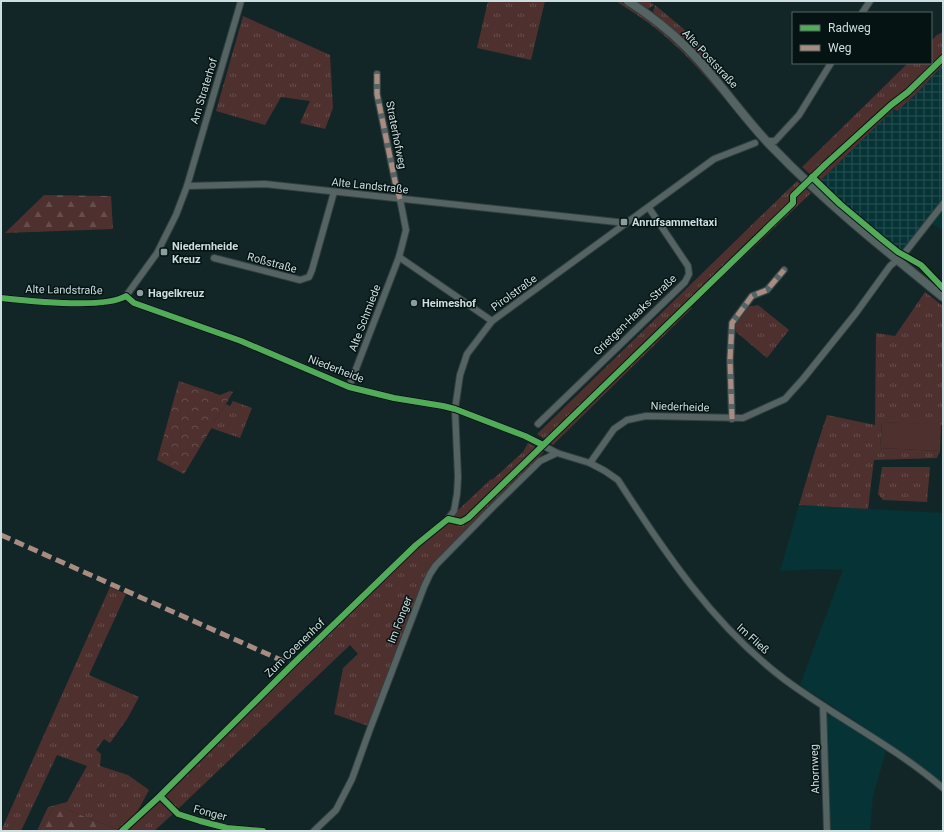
<svg xmlns="http://www.w3.org/2000/svg" width="944" height="832" viewBox="0 0 944 832" font-family="Roboto,sans-serif">
<style>
.built{fill:#063335}
.industrial{fill:url(#industrial-grid)}
.grass{fill:url(#grass-tufts)}
.forest{fill:url(#forest-firs)}
.park{fill:url(#park-crowns)}
.pitch{fill:#4e302f}
.lines{fill:none;stroke-linecap:round;stroke-linejoin:round}
.street-casing{stroke:#324041;stroke-width:8}
.secondary-casing{stroke:#324041;stroke-width:10}
.street{stroke:#566363;stroke-width:6}
.secondary{stroke:#566363;stroke-width:8}
.quiet{stroke:#a88b81;stroke-width:5;stroke-dasharray:10 5;stroke-linecap:butt}
.cycleway-casing{stroke:#061313;stroke-width:8}
.cycleway{stroke:#51ab58;stroke-width:6}
.poi-dot{fill:#8b9e9f;stroke:#061313;stroke-width:1.5}
.labels{text-anchor:middle;dominant-baseline:central;stroke-width:3;stroke-linejoin:round;paint-order:stroke}
.street-label{font-size:11px;fill:#ccdedf;stroke:#061313}
.poi-label{font-size:11px;font-weight:bold;fill:#ccdedf;stroke:#061313;text-anchor:start}
</style>
<defs>
<pattern id="industrial-grid" width="8" height="8" patternUnits="userSpaceOnUse"><rect width="8" height="8" fill="#063335"/><path d="M0 4h8M4 0v8" fill="none" stroke="#295052"/></pattern>
<pattern id="grass-tufts" width="24" height="20" patternUnits="userSpaceOnUse"><rect width="24" height="20" fill="#4e302f"/><path d="M3 7l-1-3M5 7V3M7 7l1-3M15 17l-1-3M17 17v-4M19 17l1-3" fill="none" stroke="#664e4d"/></pattern>
<pattern id="forest-firs" width="22" height="20" patternUnits="userSpaceOnUse"><rect width="22" height="20" fill="#4e302f"/><path d="M5 1l3.5 6h-7zM16 11l3.5 6h-7z" fill="#664e4d"/></pattern>
<pattern id="park-crowns" width="20" height="18" patternUnits="userSpaceOnUse"><rect width="20" height="18" fill="#4e302f"/><path d="M2 6a3 3 0 1 1 6 0M12 15a3 3 0 1 1 6 0" fill="none" stroke="#664e4d"/></pattern>
</defs>
<rect width="100%" height="100%" fill="#132627"/>
<!-- built -->
<g class="built">
<polygon points="943,210 943,230 932,224"/>
<polygon points="799,505 943,513 943,784 860,724 800,685 843,570 823,569 780,571"/>
<polygon points="831,715 886,751 873,796 870,831 829,831 826,717"/>
</g>
<!-- industrial -->
<polygon class="industrial" points="943,65 943,198 901,252 855,216 821,184 823,182 821,180 895,108 897,111 917,93"/>
<!-- grass -->
<g class="grass">
<polygon points="488,1 545,1 531,60 477,48"/>
<path d="M616,1H620C671,30 707,75 743,120C719,93 696,63 668,39C652,24 634,13 616,1Z"/>
<polygon points="636,1 649,1 654,5 648,9"/>
<polygon points="655,5 686,31 701,46 726,79 723,81 696,51 653,12"/>
<polygon points="243,16 330,55 333,108 325,129 300,123 310,101 281,97 265,125 216,111"/>
<polygon points="943,32 943,65 917,93 897,111 894,109 822,179 823,182 821,184 802,167 908,63 931,63 931,41 937,35"/>
<polygon points="797,181 811,193 691,307 692,308 553,445 537,434"/>
<polygon points="925,292 943,306 943,425 882,422 880,448 940,451 937,458 874,460 868,509 799,505 815,451 827,415 875,425 876,333 895,336"/>
<polygon points="758,305 789,330 767,358 736,332 735,323 748,307"/>
<polygon points="233,401 252,408 240,438 211,428 226,404 230,406"/>
<polygon points="528,443 544,452 435,562 426,573 368,726 334,714 343,668 358,654 350,645 178,809 165,797 338,624 491,479 492,480 523,452"/>
<polygon points="882,467 930,467 927,502 883,500 878,494"/>
<polygon points="110,587 126,594 89,675 139,697 127,719 110,743 104,739 96,750 101,754 100,766 128,775 149,790 135,816 119,830 55,805 39,831 37,831 48,807 67,802 87,766 57,755 21,831 1,831"/>
<polygon points="159,800 173,814 154,831 126,831"/>
</g>
<!-- forest -->
<g class="forest">
<polygon points="44,195 111,196 113,229 5,233"/>
<polygon points="55,805 119,830 39,831"/>
</g>
<!-- park -->
<polygon class="park" points="179,381 220,395 230,391 233,392 184,474 157,460"/>
<!-- pitch -->
<polygon class="pitch" points="882,422 941,424 940,451 880,448"/>
<g class="lines">
<defs>
<g id="street">
<polyline points="862,13 870,1"/>
<polyline points="766,141 775,141 799,115 831,63"/>
<polyline points="187,186 265,184 626,223"/>
<polyline points="399,257 492,321"/>
<polyline points="214,258 300,280 309,277 312,270 334,192"/>
<path d="M126,296L134,303L241,341L349,387L394,398L443,406L455,409L525,436L557,453L590,463L605,471L618,480C665,553 714,626 784,679C835,717 894,746 943,788"/>
<path d="M1,298C28,301 105,309 126,296L157,253L176,215L187,186L241,1"/>
<polyline points="349,387 399,257 406,230 400,199 396,186 377,94 377,74"/>
<polyline points="732,419 730,360 732,323 752,296 767,290 784,270"/>
<polyline points="538,424 685,282 689,274 688,266 649,208"/>
<polyline points="590,463 614,429 627,420 646,416 743,418 785,399 803,379 856,313 890,266 903,255 943,204"/>
<polyline points="823,706 827,831"/>
<polyline points="263,831 227,828 200,821 178,814 160,796 292,665 416,545 448,519 454,511 457,494 458,477 455,409 460,375 467,354 492,321 714,159 755,143"/>
<polyline points="314,831 336,810 352,779 370,729 424,587 430,574 436,565 494,506 540,461 557,453"/>
</g>
<path id="secondary" d="M628,1C648,14 668,29 685,46C718,78 742,117 774,149C826,203 885,250 943,297"/>
</defs>
<!-- street casing -->
<use href="#street" class="street-casing"/>
<!-- secondary casing -->
<use href="#secondary" class="secondary-casing"/>
<!-- street -->
<use href="#street" class="street"/>
<!-- secondary -->
<use href="#secondary" class="secondary"/>
<!-- quiet -->
<g class="quiet">
<polyline points="377,74 377,94 396,186 400,199"/>
<polyline points="732,419 730,360 732,323 752,296 767,290 784,270"/>
<polyline points="1,535 292,665"/>
</g>
<defs>
<g id="cycleway">
<polyline points="812,177 840,204 883,240 898,252 921,265 943,288"/>
<path d="M1,298C28,301 105,309 126,296L134,303L241,341L349,387L394,398L443,406L455,409L525,436L543,445"/>
<polyline points="160,796 178,814 200,821 227,828 263,831"/>
<polyline points="122,831 160,796 292,665 416,545 448,519 461,522 468,518 793,203 793,196 826,164 891,105 908,92 943,58"/>
</g>
</defs>
<!-- cycleway casing -->
<use href="#cycleway" class="cycleway-casing"/>
<!-- cycleway -->
<use href="#cycleway" class="cycleway"/>
</g>
<!-- markers -->
<g class="poi-dot">
<rect x="620" y="218" width="8" height="8" rx="2"/>
<rect x="160" y="248" width="8" height="8" rx="2"/>
<circle cx="140" cy="293" r="4"/>
<circle cx="414" cy="303" r="4"/>
</g>
<g class="labels">
<!-- street labels -->
<g class="street-label">
<text transform="translate(710 59) rotate(47)">Alte Poststraße</text>
<text transform="translate(204 91) rotate(-73)">Am Straterhof</text>
<text transform="translate(396 135) rotate(79)">Straterhofweg</text>
<text transform="translate(370 186) rotate(6)">Alte Landstraße</text>
<text transform="translate(272 263) rotate(15)">Roßstraße</text>
<text transform="translate(64 290) rotate(1)">Alte Landstraße</text>
<text transform="translate(514 293) rotate(-36)">Pirolstraße</text>
<text transform="translate(635 315) rotate(-44)">Grietgen-Haaks-Straße</text>
<text transform="translate(365 318) rotate(-69)">Alte Schmiede</text>
<text transform="translate(336 369) rotate(21)">Niederheide</text>
<text transform="translate(680 407) rotate(2)">Niederheide</text>
<text transform="translate(400 620) rotate(-69)">Im Fonger</text>
<text transform="translate(753 639) rotate(42)">Im Fließ</text>
<text transform="translate(295 648) rotate(-44)">Zum Coenenhof</text>
<text transform="translate(815 769) rotate(-92)">Ahornweg</text>
<text transform="translate(210 813) rotate(15)">Fonger</text>
</g>
<!-- poi labels -->
<g class="poi-label">
<text x="632" y="222">Anrufsammeltaxi</text>
<text x="172" y="246">Niedernheide<tspan x="172" dy="13">Kreuz</tspan></text>
<text x="148" y="293">Hagelkreuz</text>
<text x="422" y="303">Heimeshof</text>
</g>
</g>
<!-- border -->
<rect width="944" height="832" fill="none" stroke="#ccdedf" stroke-width="4"/>
<!-- legend -->
<rect x="792" y="12" width="140" height="52" fill="#061313" stroke="#556465"/>
<rect x="800" y="25" width="20" height="6" fill="#51ab58" stroke="#556465"/>
<text x="828" y="32" font-size="12" fill="#ccdedf">Radweg</text>
<rect x="800" y="45" width="20" height="6" fill="#a88b81" stroke="#556465"/>
<text x="828" y="52" font-size="12" fill="#ccdedf">Weg</text>
</svg>
